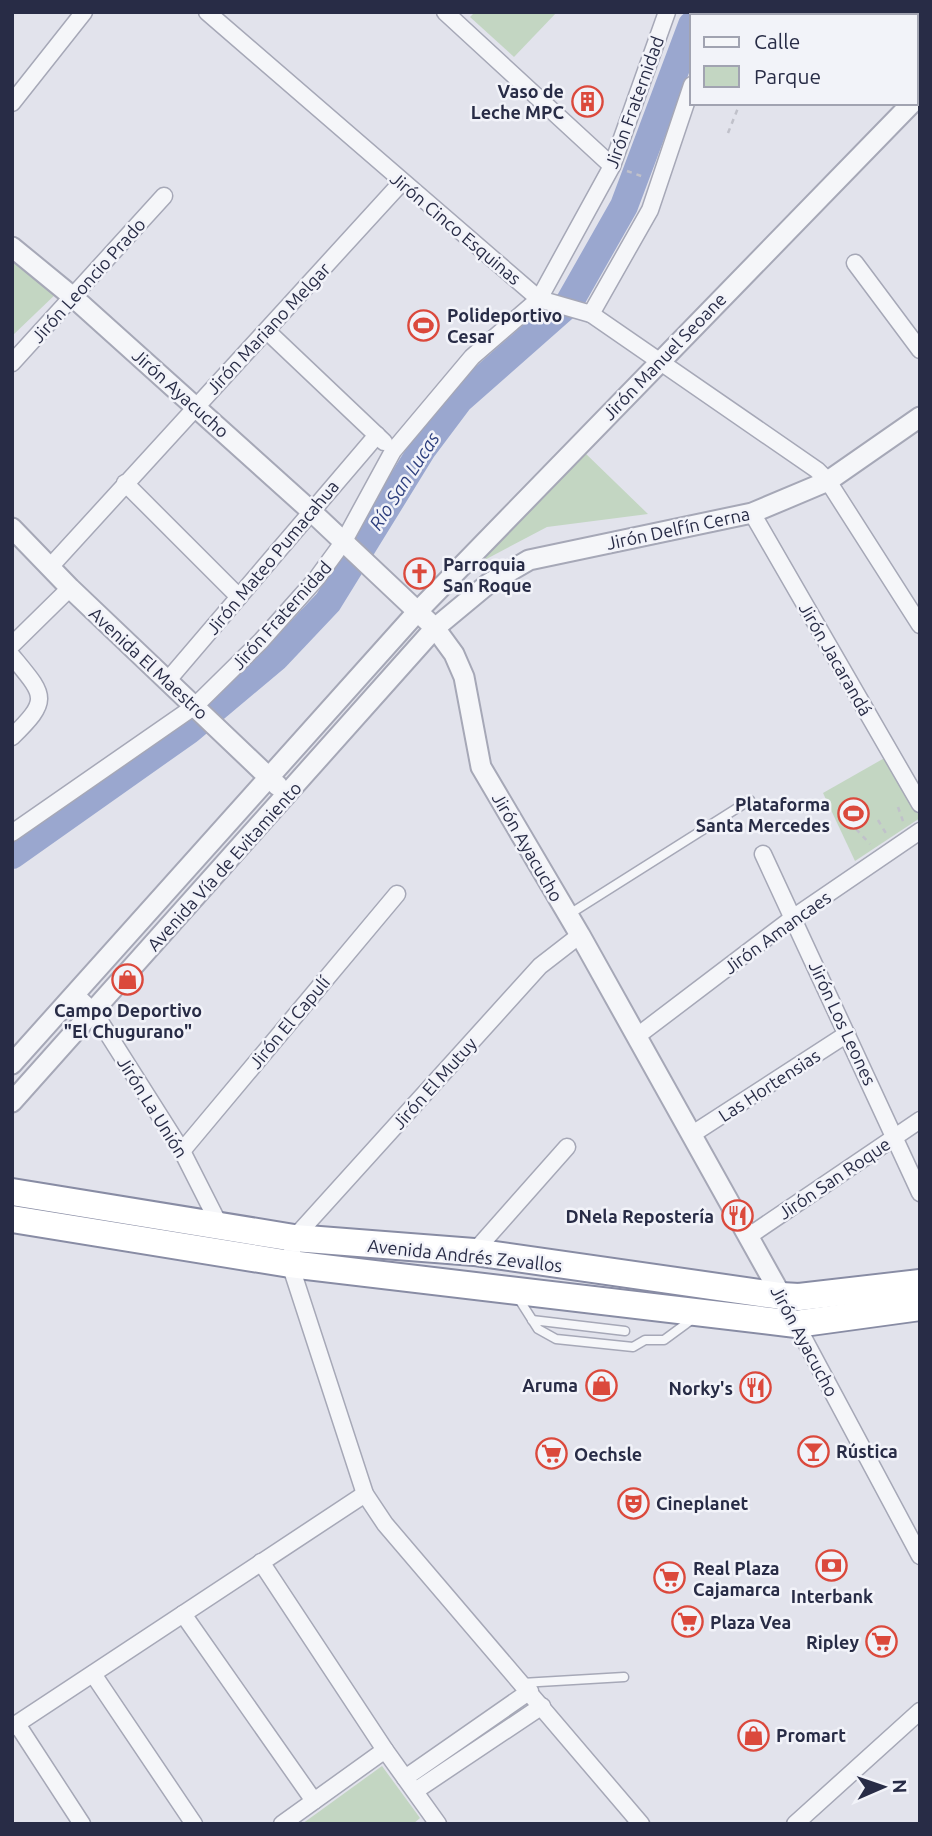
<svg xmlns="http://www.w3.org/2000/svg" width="932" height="1836" viewBox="0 0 932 1836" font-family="Ubuntu,sans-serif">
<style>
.green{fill:#c3d6c2}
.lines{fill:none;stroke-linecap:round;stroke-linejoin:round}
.river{stroke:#9aa7cf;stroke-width:28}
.service-casing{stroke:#a6a8b7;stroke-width:11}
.minor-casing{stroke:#a6a8b7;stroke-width:19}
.tertiary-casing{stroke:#a6a8b7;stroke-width:23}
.trunk-casing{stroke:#888ca4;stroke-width:30}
.path{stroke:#c0c1ca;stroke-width:2.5;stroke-dasharray:5 5;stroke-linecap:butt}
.service{stroke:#f5f6f9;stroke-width:8}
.minor{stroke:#f5f6f9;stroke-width:16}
.tertiary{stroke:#f5f6f9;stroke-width:19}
.trunk{stroke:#fff;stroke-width:26}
.labels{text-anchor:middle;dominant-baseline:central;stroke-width:5;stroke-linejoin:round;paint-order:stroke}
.poi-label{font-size:18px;font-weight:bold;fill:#282c46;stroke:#f2f3f9;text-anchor:start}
.street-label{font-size:18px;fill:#282c46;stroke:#f2f3f9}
.water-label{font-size:19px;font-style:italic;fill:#2e3f7e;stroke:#f2f3f9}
</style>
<rect width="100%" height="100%" fill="#e2e3ec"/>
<!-- green -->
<g class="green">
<polygon points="475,12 557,12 514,57 470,17"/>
<polygon points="12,253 60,290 12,336"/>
<polygon points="583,451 648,514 547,527 477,564"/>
<polygon points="888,756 920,818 855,861 823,793"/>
<polygon points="382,1766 420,1818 413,1824 302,1824"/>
</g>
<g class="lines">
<!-- river -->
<polyline class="river" points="12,855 189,730 276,657 328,602 423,448 459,400 569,303 624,206 692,25"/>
<defs>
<g id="service">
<polyline points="568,915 750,800"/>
<polyline points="517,1296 538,1329 556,1339 633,1347 645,1340 664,1340 694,1318"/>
<polyline points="532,1320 625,1331"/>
<polyline points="522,1683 624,1677"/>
</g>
<g id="minor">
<polyline points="207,12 539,299 591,314 817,470 828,481 920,625"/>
<polyline points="445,12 612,166"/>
<polyline points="810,12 815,16"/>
<polyline points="715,16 716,12"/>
<polyline points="12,103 84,12"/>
<polyline points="855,263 920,350"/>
<polyline points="591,314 650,210 692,85"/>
<polyline points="267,331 384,442"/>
<polyline points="12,363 164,196"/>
<polyline points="125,483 239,597"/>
<polyline points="752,513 920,804"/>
<polyline points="50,567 401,183"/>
<polyline points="12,645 70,588"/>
<path d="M12,656C45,696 51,699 12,737"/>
<polyline points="168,680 377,435"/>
<polyline points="12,833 195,706 261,641 317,578 344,541 393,451 472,357 539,299 612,166 667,12"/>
<polyline points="763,854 920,1193"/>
<polyline points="580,935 540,966 294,1238 290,1264 365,1494 385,1524 641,1824"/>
<polyline points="75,994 94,1012 182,1151 220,1226"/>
<polyline points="636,1037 794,917 920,831"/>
<polyline points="691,1135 847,1034"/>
<polyline points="182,1151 397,894"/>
<polyline points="749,1236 920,1120"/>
<polyline points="474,1252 567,1147"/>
<polyline points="796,1324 920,1556"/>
<polyline points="261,1562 385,1750 438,1824"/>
<polyline points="183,1614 314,1801"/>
<polyline points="93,1674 194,1824"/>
<polyline points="17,1724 82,1824"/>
<polyline points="12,1727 365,1494"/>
<polyline points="405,1778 530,1691"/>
<polyline points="415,1791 542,1706"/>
<polyline points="282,1824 385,1750"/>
<polyline points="795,1824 920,1711"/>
</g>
<g id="tertiary">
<polyline points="12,247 73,297 311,511 435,628 454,654 464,677 481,767 580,935 786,1304"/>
<polyline points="12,528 70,588 278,786"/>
<polyline points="12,1064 418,611 912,103"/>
<polyline points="12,1102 435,628 488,584 529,560 752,513 828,481 920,417"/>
</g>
<g id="trunk">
<polyline points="12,1192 294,1238 474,1252 781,1296 799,1297 920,1283"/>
<polyline points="12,1219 290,1264 796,1324 920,1307"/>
</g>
</defs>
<!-- service casing -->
<use href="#service" class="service-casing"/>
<!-- minor casing -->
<use href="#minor" class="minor-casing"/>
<!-- tertiary casing -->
<use href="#tertiary" class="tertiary-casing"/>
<!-- trunk casing -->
<use href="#trunk" class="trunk-casing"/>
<!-- path -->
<g class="path">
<polyline points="775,16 776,12"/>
<polyline points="728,133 740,103"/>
<polyline points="627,171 644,177"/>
<polyline points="898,807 904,824"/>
<polyline points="878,820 887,835"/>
<polyline points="856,829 870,844"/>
</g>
<!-- service -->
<use href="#service" class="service"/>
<!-- minor -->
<use href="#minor" class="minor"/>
<!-- tertiary -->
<use href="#tertiary" class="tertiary"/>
<!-- trunk -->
<use href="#trunk" class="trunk"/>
</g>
<!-- icons -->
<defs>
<symbol id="building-ring" viewBox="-11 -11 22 22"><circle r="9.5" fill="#f2f3f9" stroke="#db493c" stroke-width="1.5"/><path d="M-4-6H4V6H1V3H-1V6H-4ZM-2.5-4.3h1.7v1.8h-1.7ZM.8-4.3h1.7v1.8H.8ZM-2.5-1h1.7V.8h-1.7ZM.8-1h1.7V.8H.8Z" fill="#db493c"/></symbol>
<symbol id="stadium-ring" viewBox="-11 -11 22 22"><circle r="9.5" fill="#f2f3f9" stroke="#db493c" stroke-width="1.5"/><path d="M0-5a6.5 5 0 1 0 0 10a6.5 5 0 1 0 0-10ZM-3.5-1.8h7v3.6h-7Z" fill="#db493c"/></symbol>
<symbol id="church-ring" viewBox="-11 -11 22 22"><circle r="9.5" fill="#f2f3f9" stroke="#db493c" stroke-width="1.5"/><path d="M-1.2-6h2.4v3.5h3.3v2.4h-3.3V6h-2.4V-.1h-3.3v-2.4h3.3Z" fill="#db493c"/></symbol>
<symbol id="shop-ring" viewBox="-11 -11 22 22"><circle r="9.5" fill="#f2f3f9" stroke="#db493c" stroke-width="1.5"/><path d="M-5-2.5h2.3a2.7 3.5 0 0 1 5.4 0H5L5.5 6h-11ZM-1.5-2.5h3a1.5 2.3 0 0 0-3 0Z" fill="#db493c"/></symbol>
<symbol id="restaurant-ring" viewBox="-11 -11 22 22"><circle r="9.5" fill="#f2f3f9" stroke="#db493c" stroke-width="1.5"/><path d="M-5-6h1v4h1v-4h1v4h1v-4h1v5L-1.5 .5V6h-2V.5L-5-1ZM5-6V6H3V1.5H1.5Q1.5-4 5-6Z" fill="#db493c"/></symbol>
<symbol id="bar-ring" viewBox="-11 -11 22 22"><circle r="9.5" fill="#f2f3f9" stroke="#db493c" stroke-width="1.5"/><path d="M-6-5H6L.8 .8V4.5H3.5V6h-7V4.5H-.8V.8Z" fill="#db493c"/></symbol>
<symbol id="supermarket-ring" viewBox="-11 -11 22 22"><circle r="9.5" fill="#f2f3f9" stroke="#db493c" stroke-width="1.5"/><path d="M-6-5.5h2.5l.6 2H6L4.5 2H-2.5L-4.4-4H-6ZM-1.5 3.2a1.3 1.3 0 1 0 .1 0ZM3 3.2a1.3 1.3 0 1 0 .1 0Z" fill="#db493c"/></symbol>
<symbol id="theatre-ring" viewBox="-11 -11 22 22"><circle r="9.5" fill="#f2f3f9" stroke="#db493c" stroke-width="1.5"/><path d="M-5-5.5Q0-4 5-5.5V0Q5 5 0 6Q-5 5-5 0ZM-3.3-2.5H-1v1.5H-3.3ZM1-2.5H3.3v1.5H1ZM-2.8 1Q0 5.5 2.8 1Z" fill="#db493c"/></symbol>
<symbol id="bank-ring" viewBox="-11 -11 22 22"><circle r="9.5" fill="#f2f3f9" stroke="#db493c" stroke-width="1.5"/><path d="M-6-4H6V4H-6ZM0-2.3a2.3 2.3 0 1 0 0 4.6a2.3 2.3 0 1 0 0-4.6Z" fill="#db493c"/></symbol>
</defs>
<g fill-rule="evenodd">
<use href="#building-ring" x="570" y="84" width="35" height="35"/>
<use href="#stadium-ring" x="406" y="308" width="35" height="35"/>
<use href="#church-ring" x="402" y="556" width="35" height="35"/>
<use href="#stadium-ring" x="836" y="796" width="35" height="35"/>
<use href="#shop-ring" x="110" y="962" width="35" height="35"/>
<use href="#restaurant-ring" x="720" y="1198" width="35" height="35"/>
<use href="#shop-ring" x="584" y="1368" width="35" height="35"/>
<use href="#restaurant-ring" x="738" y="1370" width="35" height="35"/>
<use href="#bar-ring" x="796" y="1434" width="35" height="35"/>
<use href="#supermarket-ring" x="534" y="1436" width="35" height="35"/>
<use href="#theatre-ring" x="616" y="1486" width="35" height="35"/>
<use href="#bank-ring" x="814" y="1548" width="35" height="35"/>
<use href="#supermarket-ring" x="652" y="1560" width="35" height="35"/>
<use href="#supermarket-ring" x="670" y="1604" width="35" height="35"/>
<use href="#supermarket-ring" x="864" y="1624" width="35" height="35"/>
<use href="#shop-ring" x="736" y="1718" width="35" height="35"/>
</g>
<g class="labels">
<!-- poi labels -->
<g class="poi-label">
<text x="564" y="91" text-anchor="end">Vaso de<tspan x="564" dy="21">Leche MPC</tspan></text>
<text x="447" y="315">Polideportivo<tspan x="447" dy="21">Cesar</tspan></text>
<text x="443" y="564">Parroquia<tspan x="443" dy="21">San Roque</tspan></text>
<text x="830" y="804" text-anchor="end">Plataforma<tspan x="830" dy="21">Santa Mercedes</tspan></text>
<text x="128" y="1010" text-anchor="middle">Campo Deportivo<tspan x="128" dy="21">"El Chugurano"</tspan></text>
<text x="714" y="1216" text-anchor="end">DNela Repostería</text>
<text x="578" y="1385" text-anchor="end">Aruma</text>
<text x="733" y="1388" text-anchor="end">Norky's</text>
<text x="836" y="1451">Rústica</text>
<text x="574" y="1454">Oechsle</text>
<text x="656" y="1503">Cineplanet</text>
<text x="693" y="1568">Real Plaza<tspan x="693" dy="21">Cajamarca</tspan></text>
<text x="832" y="1596" text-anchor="middle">Interbank</text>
<text x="710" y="1622">Plaza Vea</text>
<text x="859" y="1642" text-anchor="end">Ripley</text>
<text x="776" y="1735">Promart</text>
</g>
<!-- street labels -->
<g class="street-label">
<text transform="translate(634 102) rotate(-70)">Jirón Fraternidad</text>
<text transform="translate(456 228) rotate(40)">Jirón Cinco Esquinas</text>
<text transform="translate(88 280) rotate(-48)">Jirón Leoncio Prado</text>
<text transform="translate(268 328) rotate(-47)">Jirón Mariano Melgar</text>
<text transform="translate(664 356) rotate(-46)">Jirón Manuel Seoane</text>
<text transform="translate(181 393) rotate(42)">Jirón Ayacucho</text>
<text transform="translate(678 528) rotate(-12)">Jirón Delfín Cerna</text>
<text transform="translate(272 557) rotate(-50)">Jirón Mateo Pumacahua</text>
<text transform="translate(281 615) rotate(-48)">Jirón Fraternidad</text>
<text transform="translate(836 659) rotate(60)">Jirón Jacarandá</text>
<text transform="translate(149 663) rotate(43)">Avenida El Maestro</text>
<text transform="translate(528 847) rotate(60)">Jirón Ayacucho</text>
<text transform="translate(224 866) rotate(-48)">Avenida Vía de Evitamiento</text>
<text transform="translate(777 932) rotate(-36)">Jirón Amancaes</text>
<text transform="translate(289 1022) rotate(-50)">Jirón El Capulí</text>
<text transform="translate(843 1023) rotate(65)">Jirón Los Leones</text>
<text transform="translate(434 1083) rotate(-48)">Jirón El Mutuy</text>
<text transform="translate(769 1085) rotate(-33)">Las Hortensias</text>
<text transform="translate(153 1107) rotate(58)">Jirón La Unión</text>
<text transform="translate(834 1178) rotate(-34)">Jirón San Roque</text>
<text transform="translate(465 1255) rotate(6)">Avenida Andrés Zevallos</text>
<text transform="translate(805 1341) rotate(62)">Jirón Ayacucho</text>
</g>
<!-- water labels -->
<g class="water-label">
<text transform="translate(404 481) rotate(-57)">Río San Lucas</text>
</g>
</g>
<!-- border -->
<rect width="932" height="1836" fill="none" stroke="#282c46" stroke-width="28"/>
<!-- legend -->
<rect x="690" y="14" width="228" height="91" fill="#f2f3f9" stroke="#a1a3b1" stroke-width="2"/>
<rect x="704" y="37" width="35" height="10" fill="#f5f6f9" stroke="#a1a3b1" stroke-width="2"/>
<text x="754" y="49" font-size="21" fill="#282c46">Calle</text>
<rect x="704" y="66" width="35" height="21" fill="#c3d6c2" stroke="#a1a3b1" stroke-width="2"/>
<text x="754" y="84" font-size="21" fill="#282c46">Parque</text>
<!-- north arrow -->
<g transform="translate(883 1787) rotate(88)" stroke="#f2f3f9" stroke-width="5" paint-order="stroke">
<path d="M0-5L12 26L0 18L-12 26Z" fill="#282c46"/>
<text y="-10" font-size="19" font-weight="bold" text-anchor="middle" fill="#282c46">N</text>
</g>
</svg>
